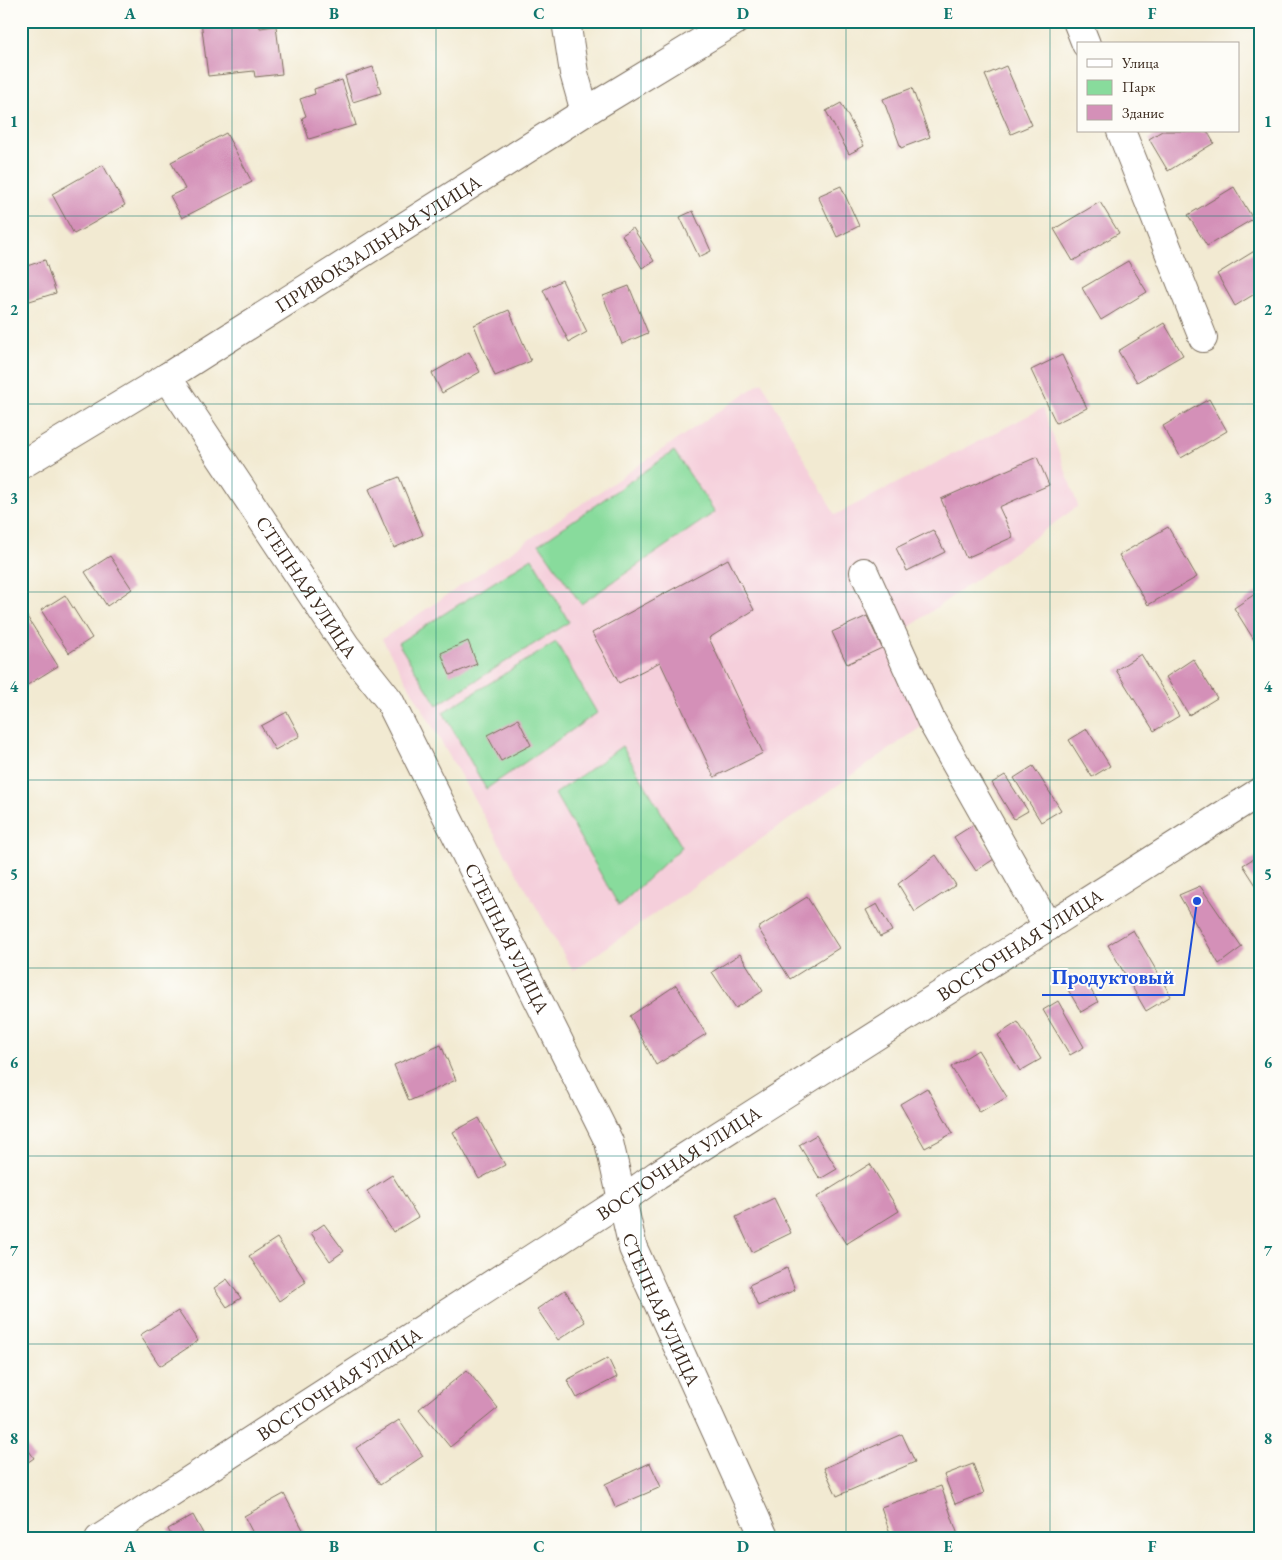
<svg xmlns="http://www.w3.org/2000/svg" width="1282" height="1560" viewBox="0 0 1282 1560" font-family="'EB Garamond',serif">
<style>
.built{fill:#f5cfdb}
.green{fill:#88db9c;stroke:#62825d}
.building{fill:#d490b8}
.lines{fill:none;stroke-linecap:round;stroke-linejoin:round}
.minor-casing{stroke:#7b6d5d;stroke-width:30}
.minor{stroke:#fff;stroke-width:28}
.grid{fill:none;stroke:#0f766e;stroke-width:1;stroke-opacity:0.55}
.labels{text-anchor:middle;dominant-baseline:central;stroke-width:4;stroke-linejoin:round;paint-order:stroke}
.street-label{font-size:19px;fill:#3b2a1e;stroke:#fdfcf7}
.leader{fill:none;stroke:#1d4ed8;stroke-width:2}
.callout-dot{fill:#1d4ed8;stroke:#fdfcf7;stroke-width:2}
.callout-label{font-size:20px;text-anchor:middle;font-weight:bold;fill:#1d4ed8;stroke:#fdfcf7;stroke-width:4;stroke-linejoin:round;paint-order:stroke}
.neatline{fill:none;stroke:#0f766e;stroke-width:2}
.grid-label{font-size:16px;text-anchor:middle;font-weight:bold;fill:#0f766e}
</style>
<rect width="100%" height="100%" fill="#fdfcf7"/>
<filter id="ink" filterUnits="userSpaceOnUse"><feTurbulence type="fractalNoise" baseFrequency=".02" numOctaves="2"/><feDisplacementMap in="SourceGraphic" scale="10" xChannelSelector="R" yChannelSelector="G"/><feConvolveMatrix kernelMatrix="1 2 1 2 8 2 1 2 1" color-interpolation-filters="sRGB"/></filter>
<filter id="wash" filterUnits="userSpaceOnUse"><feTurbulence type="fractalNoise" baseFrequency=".0096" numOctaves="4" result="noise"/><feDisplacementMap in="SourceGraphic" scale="20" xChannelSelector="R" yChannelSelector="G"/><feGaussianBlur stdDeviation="1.12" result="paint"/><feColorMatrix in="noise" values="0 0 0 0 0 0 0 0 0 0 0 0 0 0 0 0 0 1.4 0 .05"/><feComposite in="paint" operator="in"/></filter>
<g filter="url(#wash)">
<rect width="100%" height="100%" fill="#f2ead2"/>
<!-- built -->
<polygon class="built" points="762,382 835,515 1043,408 1078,506 908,628 931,720 573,971 382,639"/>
<!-- green -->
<g class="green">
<polygon points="674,451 715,512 581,604 539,544"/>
<polygon points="532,558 569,622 437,705 398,643"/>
<polygon points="556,642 597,713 486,789 443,712"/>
<polygon points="622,746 682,847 619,906 555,794"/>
</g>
<g id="blocks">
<!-- building -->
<g class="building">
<polygon points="201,21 259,21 260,28 276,26 282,74 255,77 254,71 208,76"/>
<polygon points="1006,66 1032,125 1011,134 985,75"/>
<polygon points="373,67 381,93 353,102 345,76"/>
<polygon points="342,80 356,125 309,139 302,118 306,116 300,99 315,94 314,89"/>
<polygon points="912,88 930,137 901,148 883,99"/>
<polygon points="841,103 864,146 849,154 826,111"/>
<polygon points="1162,131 1207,131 1214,143 1168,171 1149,139"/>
<polygon points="226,133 252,182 182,218 170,196 185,189 171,162"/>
<polygon points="103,165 125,205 74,234 52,194"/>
<polygon points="841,186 859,226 837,237 818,196"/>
<polygon points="1234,187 1253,219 1207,246 1188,215"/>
<polygon points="1100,202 1119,233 1073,261 1054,229"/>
<polygon points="693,211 711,251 699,257 680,217"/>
<polygon points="633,228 654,261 642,268 622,235"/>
<polygon points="1261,247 1261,290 1235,306 1217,274"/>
<polygon points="45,260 56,293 23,303 27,314 21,315 21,268"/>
<polygon points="1128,261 1147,292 1101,320 1082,288"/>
<polygon points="562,280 587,332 569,342 543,290"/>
<polygon points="629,286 648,333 622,344 603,296"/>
<polygon points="509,310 531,361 495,376 474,325"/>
<polygon points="1164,323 1183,355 1137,382 1118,351"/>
<polygon points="469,352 480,372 442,393 432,373"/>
<polygon points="1062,355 1087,408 1056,423 1031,370"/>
<polygon points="1209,399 1227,431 1181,458 1163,426"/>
<polygon points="1037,457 1049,485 999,507 1013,537 966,558 941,499"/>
<polygon points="399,477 423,535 394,548 369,489"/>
<polygon points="1168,527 1197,577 1148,605 1119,555"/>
<polygon points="933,530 945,552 907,571 896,548"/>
<polygon points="110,556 132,589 107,606 85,572"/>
<polygon points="728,559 754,610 709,638 763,753 714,777 660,662 619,683 592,633"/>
<polygon points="1258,592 1261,597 1261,651 1234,608"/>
<polygon points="65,595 92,638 69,653 41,610"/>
<polygon points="21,607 58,666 21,689"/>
<polygon points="867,616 882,648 847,664 832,632"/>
<polygon points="468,641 477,664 450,675 441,653"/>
<polygon points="1141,654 1179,716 1154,731 1116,670"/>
<polygon points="1193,659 1217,698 1189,715 1166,677"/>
<polygon points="287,712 300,736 275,750 261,726"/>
<polygon points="518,719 531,745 501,761 487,735"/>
<polygon points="1087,729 1110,766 1092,777 1069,740"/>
<polygon points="1033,766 1061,810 1041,822 1014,778"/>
<polygon points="1005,775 1028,811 1014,819 992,783"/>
<polygon points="973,825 994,859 976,871 954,837"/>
<polygon points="1261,854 1261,893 1243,865"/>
<polygon points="936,855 956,885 915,912 898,884"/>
<polygon points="1200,886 1242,947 1219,964 1179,895"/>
<polygon points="807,897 839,948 790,979 758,928"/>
<polygon points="877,904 892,931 880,937 866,910"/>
<polygon points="1133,930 1171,996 1146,1011 1108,945"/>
<polygon points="740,954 763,991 736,1008 712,972"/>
<polygon points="1084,978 1098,1002 1081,1012 1067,988"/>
<polygon points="676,985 706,1034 656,1065 630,1016"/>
<polygon points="1058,1001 1084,1047 1070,1055 1043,1010"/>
<polygon points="1018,1022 1041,1059 1020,1071 998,1035"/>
<polygon points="441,1045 456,1080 409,1101 394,1065"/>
<polygon points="978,1050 1007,1097 980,1113 951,1067"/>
<polygon points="927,1088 953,1133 925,1148 900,1104"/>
<polygon points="479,1118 505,1165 479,1179 453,1132"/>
<polygon points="816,1135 837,1169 820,1179 799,1145"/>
<polygon points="870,1164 899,1211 846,1244 817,1197"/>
<polygon points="392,1175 418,1217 393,1232 367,1191"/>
<polygon points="774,1198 791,1233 752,1252 736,1217"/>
<polygon points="324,1224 344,1251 330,1261 311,1233"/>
<polygon points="277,1238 306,1282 279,1301 249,1256"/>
<polygon points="787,1268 795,1290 758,1306 749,1285"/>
<polygon points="227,1279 241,1298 227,1307 214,1288"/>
<polygon points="565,1290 585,1322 558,1340 537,1309"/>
<polygon points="178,1311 198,1341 160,1366 140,1335"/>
<polygon points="608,1358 617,1377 577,1398 567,1380"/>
<polygon points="467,1370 498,1408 450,1447 419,1409"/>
<polygon points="399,1420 423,1456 380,1485 356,1448"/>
<polygon points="902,1434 915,1462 837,1496 824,1468"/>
<polygon points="21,1439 34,1458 21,1467"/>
<polygon points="650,1463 661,1487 615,1507 605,1484"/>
<polygon points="973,1464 984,1493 955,1504 944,1475"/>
<polygon points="941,1486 959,1538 892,1539 881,1507"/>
<polygon points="284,1494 308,1539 256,1539 244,1516"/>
<polygon points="193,1515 206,1539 173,1539 168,1529"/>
</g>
</g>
</g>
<g filter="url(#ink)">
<use href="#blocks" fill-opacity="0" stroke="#7b6d5d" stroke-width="1"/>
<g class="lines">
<defs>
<g id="minor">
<polyline points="566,21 574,73 585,112"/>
<polyline points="1077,21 1086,44"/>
<polyline points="1121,131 1203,338"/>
<path id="s1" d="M167,377L346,646L389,700L609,1142L633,1248L765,1539"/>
<path id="s2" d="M21,465L167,377L585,112L735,21"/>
<polyline points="864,572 931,720 1048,927"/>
<path id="s3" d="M99,1539L622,1200L657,1175L1261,791"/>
</g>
</defs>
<!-- minor casing -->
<use href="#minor" class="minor-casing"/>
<!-- minor -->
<use href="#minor" class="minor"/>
</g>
</g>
<!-- grid -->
<path class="grid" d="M232,21V1539M436,21V1539M641,21V1539M846,21V1539M1050,21V1539M21,216H1261M21,404H1261M21,592H1261M21,780H1261M21,968H1261M21,1156H1261M21,1344H1261"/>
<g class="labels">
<!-- street labels -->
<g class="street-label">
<text stroke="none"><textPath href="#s2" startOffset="420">ПРИВОКЗАЛЬНАЯ УЛИЦА</textPath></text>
<text stroke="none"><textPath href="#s1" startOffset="252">СТЕПНАЯ УЛИЦА</textPath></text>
<text stroke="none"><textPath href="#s1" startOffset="658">СТЕПНАЯ УЛИЦА</textPath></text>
<text stroke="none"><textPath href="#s3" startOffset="1096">ВОСТОЧНАЯ УЛИЦА</textPath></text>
<text stroke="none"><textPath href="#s3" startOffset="691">ВОСТОЧНАЯ УЛИЦА</textPath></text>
<text stroke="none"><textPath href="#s1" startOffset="1062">СТЕПНАЯ УЛИЦА</textPath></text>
<text stroke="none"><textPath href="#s3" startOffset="286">ВОСТОЧНАЯ УЛИЦА</textPath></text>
</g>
</g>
<!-- callouts -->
<path class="leader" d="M1197 901L1184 995H1042"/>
<circle class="callout-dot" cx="1197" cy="901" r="5"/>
<g class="callout-label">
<text x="1113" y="984">Продуктовый</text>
</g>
<!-- margin -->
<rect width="1282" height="1560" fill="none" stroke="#fdfcf7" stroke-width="55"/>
<!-- legend -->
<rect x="1077" y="42" width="162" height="90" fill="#fdfcf7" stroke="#afa8a0"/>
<rect x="1087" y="59" width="25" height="8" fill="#ffffff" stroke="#afa8a0"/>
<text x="1122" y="68" font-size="15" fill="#3b2a1e">Улица</text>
<rect x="1087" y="80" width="25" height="15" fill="#88db9c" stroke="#afa8a0"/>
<text x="1122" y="92" font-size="15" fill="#3b2a1e">Парк</text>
<rect x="1087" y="105" width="25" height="15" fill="#d490b8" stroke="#afa8a0"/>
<text x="1122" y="118" font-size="15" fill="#3b2a1e">Здание</text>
<rect x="28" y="28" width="1226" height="1504" class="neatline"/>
<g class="grid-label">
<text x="130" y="19">A</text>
<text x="334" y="19">B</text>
<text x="539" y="19">C</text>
<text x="743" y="19">D</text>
<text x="948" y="19">E</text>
<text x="1152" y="19">F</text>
<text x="14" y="127">1</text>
<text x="1268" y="127">1</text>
<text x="14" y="315">2</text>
<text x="1268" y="315">2</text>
<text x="14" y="504">3</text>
<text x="1268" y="504">3</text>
<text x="14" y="692">4</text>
<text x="1268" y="692">4</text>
<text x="14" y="880">5</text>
<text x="1268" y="880">5</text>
<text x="14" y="1068">6</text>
<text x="1268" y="1068">6</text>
<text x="14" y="1256">7</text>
<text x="1268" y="1256">7</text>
<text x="14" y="1444">8</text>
<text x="1268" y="1444">8</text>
<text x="130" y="1552">A</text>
<text x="334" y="1552">B</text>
<text x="539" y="1552">C</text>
<text x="743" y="1552">D</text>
<text x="948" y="1552">E</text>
<text x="1152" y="1552">F</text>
</g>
</svg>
